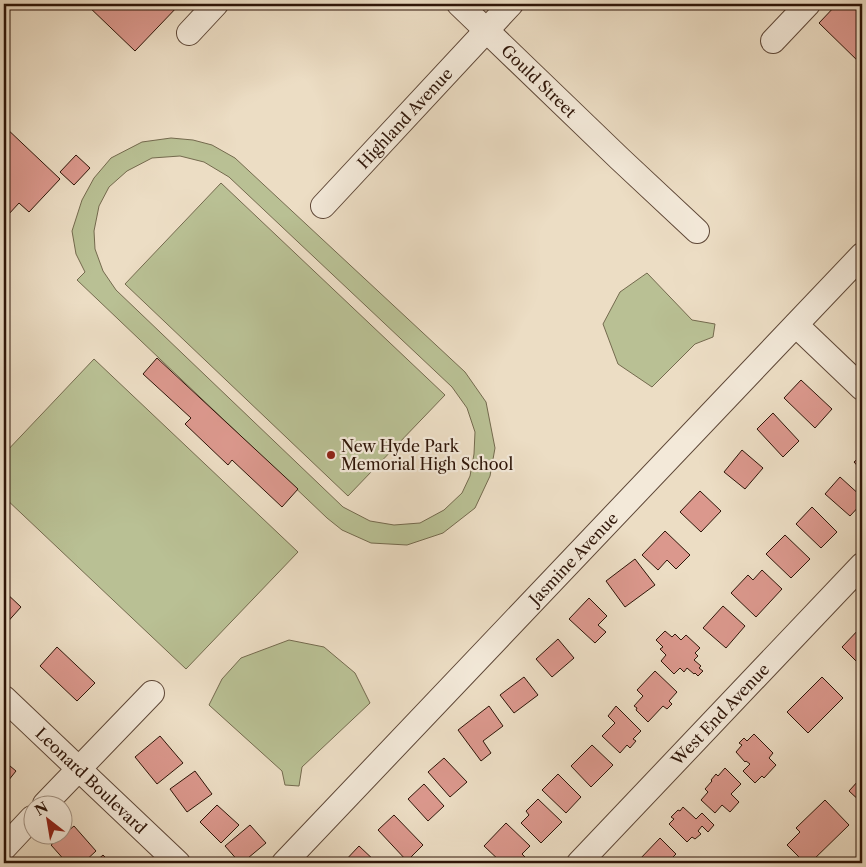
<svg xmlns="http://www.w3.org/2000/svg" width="866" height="867" viewBox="0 0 866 867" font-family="'Libre Caslon Text',serif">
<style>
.green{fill:#b9c094;stroke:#746a4e;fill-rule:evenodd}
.building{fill:#db988d;stroke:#2e1508}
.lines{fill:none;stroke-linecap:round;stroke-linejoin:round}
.minor-casing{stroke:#5e4737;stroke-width:26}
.minor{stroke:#f3e9d9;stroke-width:24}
.poi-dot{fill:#8f2418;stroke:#f3e9d9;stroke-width:2}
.labels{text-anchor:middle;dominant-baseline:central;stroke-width:4.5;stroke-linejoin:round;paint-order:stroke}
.street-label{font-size:16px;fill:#2e1508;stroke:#f3e9d9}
.poi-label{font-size:16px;fill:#2e1508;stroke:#f3e9d9;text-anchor:start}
</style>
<rect width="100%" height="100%" fill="#ecddc4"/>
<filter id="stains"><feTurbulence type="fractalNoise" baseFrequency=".004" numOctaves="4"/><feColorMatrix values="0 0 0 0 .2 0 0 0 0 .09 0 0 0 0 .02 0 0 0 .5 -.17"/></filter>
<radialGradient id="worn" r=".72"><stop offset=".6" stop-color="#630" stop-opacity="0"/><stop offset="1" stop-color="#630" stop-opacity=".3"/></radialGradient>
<!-- green -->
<g class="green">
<path d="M171,138L193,140L212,145L235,158L465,372L486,402L495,448L490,476L475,508L443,533L407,545L371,543L342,530L327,518L77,280L85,272L76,254L72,231L82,200L94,178L111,158L142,142ZM180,156L204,162L229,177L452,387L467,408L475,432L474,454L470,476L462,493L444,510L420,523L394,525L370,521L343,507L116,290L103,271L95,249L94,231L99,206L109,187L127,171L152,158Z"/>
<polygon points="221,183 445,395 348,496 125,284"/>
<polygon points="647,273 692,320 715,324 713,337 695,344 652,387 618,364 603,324 620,292"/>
<polygon points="94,359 298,552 186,669 4,497 4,454"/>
<polygon points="289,640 324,647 355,673 370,703 302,767 299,786 285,785 282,771 209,705 222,679 241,658"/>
</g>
<!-- building -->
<g class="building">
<polygon points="86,4 180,4 135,51"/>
<polygon points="837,4 862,4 862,65 819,23"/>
<polygon points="4,126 60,179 29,212 19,203 8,215 4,211"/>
<polygon points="76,155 90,168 74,185 60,172"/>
<polygon points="157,358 298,489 282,507 232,460 228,465 185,424 191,418 143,374"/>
<polygon points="801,380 832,409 815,428 784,398"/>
<polygon points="773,413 799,441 783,457 757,429"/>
<polygon points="742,450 763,468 745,489 724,472"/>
<polygon points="862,455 862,471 854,462"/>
<polygon points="840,477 862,497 862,503 850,516 825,494"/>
<polygon points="700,491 721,511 701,532 680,512"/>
<polygon points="812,507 837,532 821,548 796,524"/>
<polygon points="665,531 690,555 676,569 667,560 658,570 642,555"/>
<polygon points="785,535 810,559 791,578 766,554"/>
<polygon points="635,559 655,585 625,607 606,581"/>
<polygon points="762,570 782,589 756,617 731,593 748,575 753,580"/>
<polygon points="4,591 21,607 4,626"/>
<polygon points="589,598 607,616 598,625 606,632 595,643 569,619"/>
<polygon points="723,606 745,626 726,648 703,628"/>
<polygon points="862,626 862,663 860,665 842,647"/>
<polygon points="665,631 672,637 675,634 681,640 686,635 700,648 695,653 698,656 694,660 701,666 699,668 703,671 698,676 695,673 694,674 687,668 684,672 680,668 674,674 661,661 666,655 660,649 663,647 656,640"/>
<polygon points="558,639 574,658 552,677 536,659"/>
<polygon points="57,647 95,683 77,701 40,666"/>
<polygon points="655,671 677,692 669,701 672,704 667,709 663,706 648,722 636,710 637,708 634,706 643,696 637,690"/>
<polygon points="524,677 538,695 514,713 500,695"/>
<polygon points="822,677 843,698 808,733 787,712"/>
<polygon points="489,706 503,726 483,741 491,753 481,761 458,730"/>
<polygon points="616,706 641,731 633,739 636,741 630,748 627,745 620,753 602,736 615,723 608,716"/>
<polygon points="754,734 773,753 769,758 776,765 764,778 762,776 755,783 743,771 750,764 746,761 745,762 736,752 742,745 739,743 744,738 747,741"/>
<polygon points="160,736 183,763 157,784 135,757"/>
<polygon points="592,745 613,765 591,787 571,766"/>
<polygon points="444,758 467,782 450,797 428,772"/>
<polygon points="4,761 16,771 4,786"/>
<polygon points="725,768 741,784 731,794 739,802 730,812 722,805 715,813 701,800 708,792 705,789 712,781 711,780 716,774 718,776"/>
<polygon points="195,771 212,794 187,812 170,789"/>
<polygon points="558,774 581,797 566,813 542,790"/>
<polygon points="862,774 862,803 849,791 859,780 858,779"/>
<polygon points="424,784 444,806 428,821 408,799"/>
<polygon points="538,799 562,822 541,843 521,823 529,815 526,811"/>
<polygon points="825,800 849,825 810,863 805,863 787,845 800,832 796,828"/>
<polygon points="217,805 239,825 221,843 200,822"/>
<polygon points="683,807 696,819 702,813 714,825 708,832 702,826 698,831 701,834 695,839 692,837 687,842 669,824 674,819 671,817 678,810 680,811"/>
<polygon points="394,815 423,845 407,861 378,830"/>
<polygon points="506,823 530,846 522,854 526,858 520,863 518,863 516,861 513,863 502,863 484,846"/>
<polygon points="250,825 266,843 242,863 240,863 225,846"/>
<polygon points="74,826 96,851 83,863 67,863 51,845"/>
<polygon points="660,838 676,854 667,863 643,863 639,860"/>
<polygon points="359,846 377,863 343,863"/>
<polygon points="103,855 111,863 94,863"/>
</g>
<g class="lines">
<defs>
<g id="minor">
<path id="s1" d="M459,4L620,159L697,231"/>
<polyline points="189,33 216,4"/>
<polyline points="773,41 808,4"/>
<path id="s2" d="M323,206L511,4"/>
<polyline points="796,325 862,388"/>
<path id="s3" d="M4,698L178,863"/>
<polyline points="45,804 152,693"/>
<polyline points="4,848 32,818"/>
<path id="s4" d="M284,863L862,255"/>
<path id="s5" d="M579,863L862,565"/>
</g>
</defs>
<!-- minor casing -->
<use href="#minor" class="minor-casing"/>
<!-- minor -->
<use href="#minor" class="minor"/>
</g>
<!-- markers -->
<circle class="poi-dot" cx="331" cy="455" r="5"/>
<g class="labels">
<!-- street labels -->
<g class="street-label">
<text stroke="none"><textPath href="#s1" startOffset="111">Gould Street</textPath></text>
<text stroke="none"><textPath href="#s2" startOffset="120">Highland Avenue</textPath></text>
<text stroke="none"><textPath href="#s4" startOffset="420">Jasmine Avenue</textPath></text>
<text stroke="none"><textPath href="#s5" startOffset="205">West End Avenue</textPath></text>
<text stroke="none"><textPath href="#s3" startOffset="120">Leonard Boulevard</textPath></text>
</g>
<!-- poi labels -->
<g class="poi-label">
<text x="341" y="446">New Hyde Park<tspan x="341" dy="18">Memorial High School</tspan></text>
</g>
</g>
<!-- margin -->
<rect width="866" height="867" fill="none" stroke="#ecddc4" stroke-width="20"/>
<rect x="5" y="5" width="856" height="857" fill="none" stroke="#2e1508" stroke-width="2.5"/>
<rect x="10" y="10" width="846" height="847" fill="none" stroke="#2e1508"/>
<!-- north arrow -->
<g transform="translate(48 820) rotate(329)"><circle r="24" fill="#f3e9d9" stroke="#a49485"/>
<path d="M0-4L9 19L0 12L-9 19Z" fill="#8f2418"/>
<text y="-8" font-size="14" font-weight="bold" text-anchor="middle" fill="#2e1508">N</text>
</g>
<rect width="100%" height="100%" filter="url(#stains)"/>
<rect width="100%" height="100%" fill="url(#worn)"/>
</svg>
